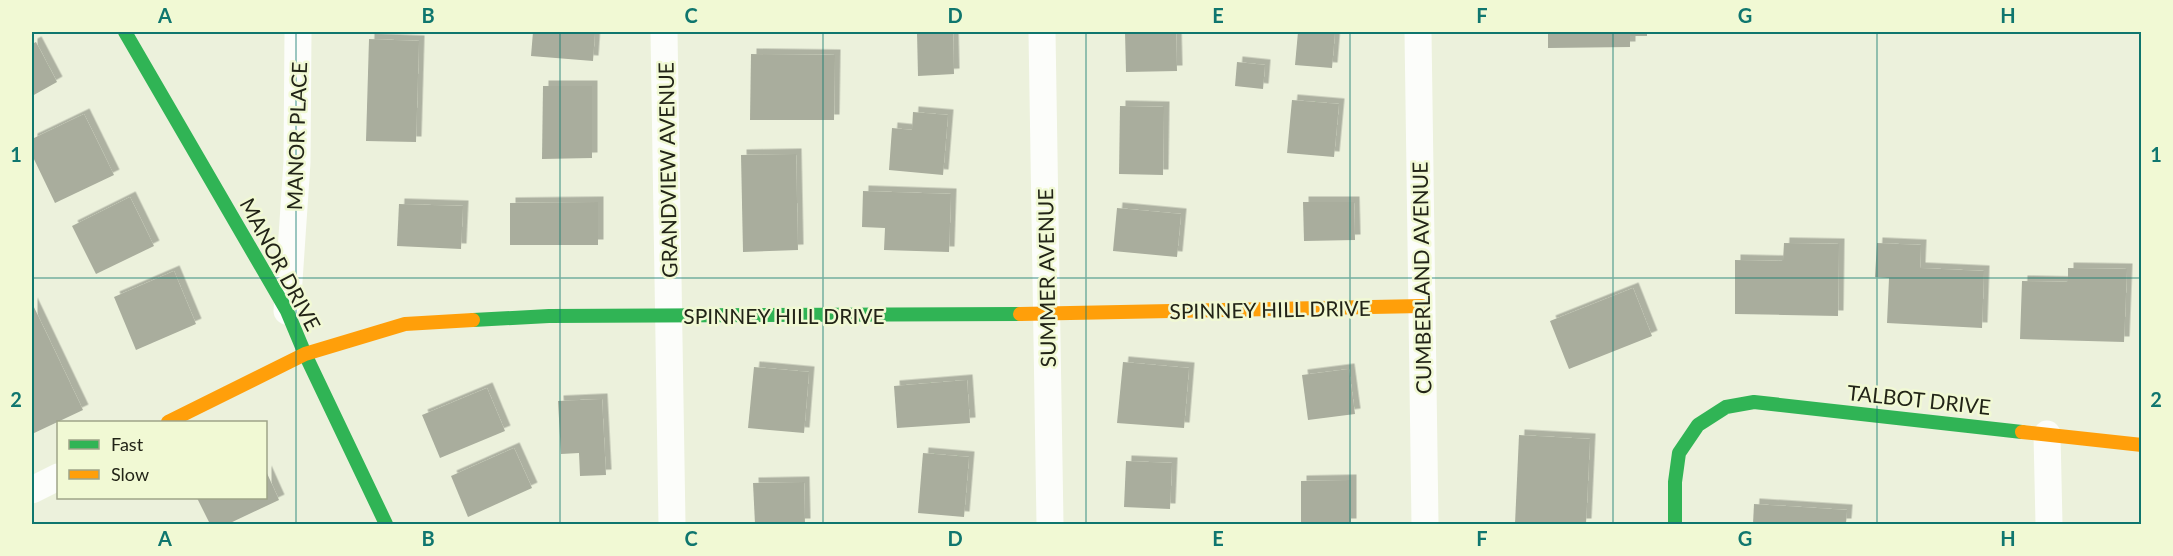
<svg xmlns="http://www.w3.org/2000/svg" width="2173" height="556" viewBox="0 0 2173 556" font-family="Lato,sans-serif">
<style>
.building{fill:#a9ad9d;filter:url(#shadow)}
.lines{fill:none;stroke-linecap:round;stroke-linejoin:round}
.street{stroke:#fcfdfa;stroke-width:27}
.fast{stroke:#30b455;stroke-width:14}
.slow{stroke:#ff9f0a;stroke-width:14}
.grid{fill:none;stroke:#0f766e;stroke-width:1.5;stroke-opacity:0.55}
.labels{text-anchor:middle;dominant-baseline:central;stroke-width:5;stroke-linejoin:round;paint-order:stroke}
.street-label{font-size:21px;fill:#222417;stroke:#f1f9d4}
.neatline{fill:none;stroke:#0f766e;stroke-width:2}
.grid-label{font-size:20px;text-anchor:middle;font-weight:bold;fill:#0f766e}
</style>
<defs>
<filter id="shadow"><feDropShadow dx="5.5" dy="-5.5" stdDeviation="0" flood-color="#0004"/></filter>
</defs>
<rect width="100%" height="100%" fill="#ecf1dc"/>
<!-- building -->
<g class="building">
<polygon points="533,32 595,32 593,61 531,56"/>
<polygon points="917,32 953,32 954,74 918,76"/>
<polygon points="1125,32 1176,32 1177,71 1126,72"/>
<polygon points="1298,32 1335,32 1332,68 1295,65"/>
<polygon points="1548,32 1647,32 1647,36 1630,36 1630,47 1548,48"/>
<polygon points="369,39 419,41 416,142 366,141"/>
<polygon points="36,42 57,82 32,96 32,44"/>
<polygon points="751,54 835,55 834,120 750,120"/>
<polygon points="1237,62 1265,65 1263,89 1235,86"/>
<polygon points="543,86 592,86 592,158 542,159"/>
<polygon points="1292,100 1339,104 1334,157 1287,153"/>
<polygon points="1120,106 1164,107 1163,175 1119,174"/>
<polygon points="913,112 948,115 943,175 889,170 892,128 912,130"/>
<polygon points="84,114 114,175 55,203 32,155 32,139"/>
<polygon points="796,154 798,250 743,252 741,155"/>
<polygon points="863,191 951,194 949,252 884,250 885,228 862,227"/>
<polygon points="130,197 154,246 96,274 72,226"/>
<polygon points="598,202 598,245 510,245 510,203"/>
<polygon points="1303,202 1354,202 1355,240 1304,241"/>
<polygon points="399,204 463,206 461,249 397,246"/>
<polygon points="1117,208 1181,214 1177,257 1113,251"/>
<polygon points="1784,243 1839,244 1838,316 1735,314 1735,260 1783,261"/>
<polygon points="1877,243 1921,245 1920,268 1984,271 1982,328 1887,323 1889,278 1875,277"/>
<polygon points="2068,268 2127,269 2124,342 2020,339 2022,281 2068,282"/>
<polygon points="174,271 196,324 136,350 114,297"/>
<polygon points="1633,288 1652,336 1569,369 1550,321"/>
<polygon points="32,303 83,410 32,434"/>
<polygon points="1123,362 1189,368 1184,428 1117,423"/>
<polygon points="754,367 809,372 804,433 748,428"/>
<polygon points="1349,369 1355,414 1308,420 1302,375"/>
<polygon points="967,380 970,423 897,428 894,386"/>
<polygon points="487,388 505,431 440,458 422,415"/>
<polygon points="602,399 606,475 580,476 579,453 561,454 558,401"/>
<polygon points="1519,435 1590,439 1586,524 1515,524"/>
<polygon points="514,448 532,488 468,517 451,476"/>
<polygon points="923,453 969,457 964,517 918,513"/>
<polygon points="1126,461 1172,463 1170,509 1124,507"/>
<polygon points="266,471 279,500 228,524 210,524 197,498 266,498"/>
<polygon points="1351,480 1351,524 1301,524 1301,481"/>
<polygon points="804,482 805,524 755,524 753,483"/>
<polygon points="1754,504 1847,510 1846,524 1753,524"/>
</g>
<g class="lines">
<!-- street -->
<g class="street">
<polyline points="664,32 672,524"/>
<polyline points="1042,32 1050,524"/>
<polyline points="1418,32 1425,524"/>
<polyline points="287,311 297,162 298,32"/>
<polyline points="2047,434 2049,524"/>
<polyline points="32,490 58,477"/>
</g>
<!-- fast -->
<g class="fast">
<polyline points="125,32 287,311 305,354 386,524"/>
<polyline points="473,320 549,316 1020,314"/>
<polyline points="1675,524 1675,482 1679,453 1698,425 1726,407 1754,402 2022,432"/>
</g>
<!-- slow -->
<g class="slow">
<polyline points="1020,314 1422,306"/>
<polyline points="168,422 305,354 405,324 473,320"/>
<polyline points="2022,432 2142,445"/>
</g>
</g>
<!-- grid -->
<path class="grid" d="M296,32V524M560,32V524M823,32V524M1086,32V524M1350,32V524M1613,32V524M1877,32V524M32,278H2142"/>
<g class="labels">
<!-- street labels -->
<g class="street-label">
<text transform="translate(296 136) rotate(-88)">MANOR PLACE</text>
<text transform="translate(667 170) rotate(-91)">GRANDVIEW AVENUE</text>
<text transform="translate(281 264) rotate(62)">MANOR DRIVE</text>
<text transform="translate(1046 278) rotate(-91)">SUMMER AVENUE</text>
<text transform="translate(1421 278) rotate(-91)">CUMBERLAND AVENUE</text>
<text transform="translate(1270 309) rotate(-1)">SPINNEY HILL DRIVE</text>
<text x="784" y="315">SPINNEY HILL DRIVE</text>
<text transform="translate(1919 399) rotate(6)">TALBOT DRIVE</text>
</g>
</g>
<!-- border -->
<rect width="2173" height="556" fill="none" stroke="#f1f9d4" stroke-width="66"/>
<!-- legend -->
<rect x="57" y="421" width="210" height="78" fill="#f1f9d4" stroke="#9ea488" stroke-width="1.5"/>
<rect x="69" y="440" width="30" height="9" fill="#30b455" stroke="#9ea488" stroke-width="1.5"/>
<text x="111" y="451" font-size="18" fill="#222417">Fast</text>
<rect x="69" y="470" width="30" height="9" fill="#ff9f0a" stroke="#9ea488" stroke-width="1.5"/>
<text x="111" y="481" font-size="18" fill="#222417">Slow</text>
<rect x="33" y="33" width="2107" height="490" class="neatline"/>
<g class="grid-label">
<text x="165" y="23">A</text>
<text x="428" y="23">B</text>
<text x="691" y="23">C</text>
<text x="955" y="23">D</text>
<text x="1218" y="23">E</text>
<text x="1482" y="23">F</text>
<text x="1745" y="23">G</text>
<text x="2008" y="23">H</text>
<text x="16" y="162">1</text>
<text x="2156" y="162">1</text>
<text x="16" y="407">2</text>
<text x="2156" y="407">2</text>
<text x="165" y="546">A</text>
<text x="428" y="546">B</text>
<text x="691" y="546">C</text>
<text x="955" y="546">D</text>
<text x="1218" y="546">E</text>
<text x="1482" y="546">F</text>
<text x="1745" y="546">G</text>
<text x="2008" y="546">H</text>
</g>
</svg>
